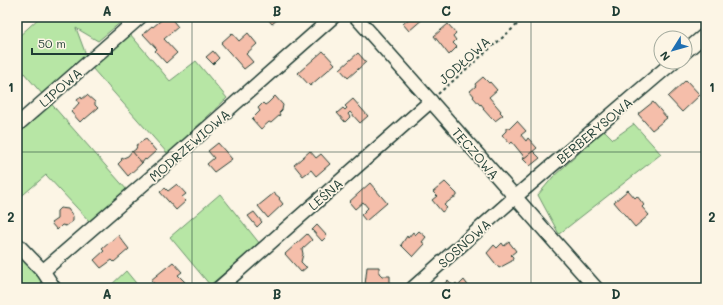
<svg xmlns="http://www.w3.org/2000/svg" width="723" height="305" viewBox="0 0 723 305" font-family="Mali,sans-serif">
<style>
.green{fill:#b7e6a5;stroke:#6b926c}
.building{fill:#f5beaa;stroke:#1f3d34}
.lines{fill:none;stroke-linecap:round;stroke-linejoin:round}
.minor-casing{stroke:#1f3d34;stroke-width:16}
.path{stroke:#1f3d34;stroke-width:2;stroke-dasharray:3 3;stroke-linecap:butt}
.minor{stroke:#fcf5e5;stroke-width:13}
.grid{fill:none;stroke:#1f3d34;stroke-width:1;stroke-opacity:0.55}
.labels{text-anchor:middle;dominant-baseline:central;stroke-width:3.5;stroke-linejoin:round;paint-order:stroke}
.street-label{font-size:13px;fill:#1f3d34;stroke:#fcf5e5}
.neatline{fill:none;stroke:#1f3d34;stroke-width:1.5}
.grid-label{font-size:13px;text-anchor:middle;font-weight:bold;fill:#1f3d34}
</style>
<rect width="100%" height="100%" fill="#fcf5e5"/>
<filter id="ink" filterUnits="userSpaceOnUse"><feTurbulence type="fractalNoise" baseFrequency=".025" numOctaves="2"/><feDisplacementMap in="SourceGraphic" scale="8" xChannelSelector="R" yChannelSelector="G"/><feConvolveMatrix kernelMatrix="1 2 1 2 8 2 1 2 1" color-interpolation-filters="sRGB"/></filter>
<g filter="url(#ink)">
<!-- green -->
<g class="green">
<polygon points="40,17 127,17 98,41 76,28 86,55 43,95 17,65 17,38"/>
<polygon points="130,34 170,81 196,61 227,98 168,154 92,68"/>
<polygon points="47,99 127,190 91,223 46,175 17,200 17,125"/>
<polygon points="634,124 661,154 559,234 538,195 553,177 604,130 613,139"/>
<polygon points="220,194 260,244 210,285 170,237"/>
<polygon points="17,244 54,288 17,288"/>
<polygon points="126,271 140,288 108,288"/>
</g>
<!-- building -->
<g class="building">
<polygon points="165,17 170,17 178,27 164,39 177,53 166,63 155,51 157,49 143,34 152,26 153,27"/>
<polygon points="266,17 276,17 278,19 272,24"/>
<polygon points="411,17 422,17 424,18 409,31 403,24"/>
<polygon points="448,24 456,33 453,36 456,40 453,43 457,47 449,55 434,36"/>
<polygon points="232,33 239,41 248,33 257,44 246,54 253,62 244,69 221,43"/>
<polygon points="213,51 219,58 213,64 206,57"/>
<polygon points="323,51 335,64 310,86 298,73"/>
<polygon points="358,53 366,62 348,78 340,69"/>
<polygon points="483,77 489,83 490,82 497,90 489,97 501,111 500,112 503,115 495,121 493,118 492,119 483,109 484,108 481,104 480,105 473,97 474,96 470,91 476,86 475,84"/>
<polygon points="686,80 700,95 682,112 668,97"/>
<polygon points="87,95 95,102 95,105 98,108 85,119 84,118 80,122 71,112 79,103 77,100 81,97 82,99"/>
<polygon points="275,96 283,105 282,110 279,113 280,115 271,123 269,122 261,129 252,119 260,111 258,108 263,103 265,105 268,103"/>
<polygon points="353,99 368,116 360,123 350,112 348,114 350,117 345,122 337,113 343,108 345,110 347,108 345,106"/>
<polygon points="653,102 667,118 652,130 638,114"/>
<polygon points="517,121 526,131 521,135 526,141 528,138 537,148 525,158 512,142 510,144 502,135 506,131 506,128 510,128"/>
<polygon points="146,139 156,151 146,160 145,159 142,163 132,152 136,149 136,148 137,147 136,145"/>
<polygon points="218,143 232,159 214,172 207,164 214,158 208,151"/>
<polygon points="132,151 142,163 128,176 118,164 122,160 121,159 128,156"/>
<polygon points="310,151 316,158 321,154 330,164 316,176 311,170 303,176 294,165"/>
<polygon points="533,151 540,158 530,166 523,159"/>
<polygon points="445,182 457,194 457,196 453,198 444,205 447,208 442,212 432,200 437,196 433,192"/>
<polygon points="370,183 387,203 366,221 361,215 368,208 363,202 355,209 349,202"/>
<polygon points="177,184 186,194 182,197 186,201 176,210 160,192 165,188 168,191"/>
<polygon points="628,190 635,198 637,196 644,205 642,207 649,215 635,227 614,202"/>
<polygon points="274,193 280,198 279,199 283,204 268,218 258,206"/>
<polygon points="60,208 68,209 73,216 73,221 66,226 62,225 57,230 51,223 57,219 57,211"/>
<polygon points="254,212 262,222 257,227 248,216"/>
<polygon points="317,225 327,236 322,241 312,230"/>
<polygon points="419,231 426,237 422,242 425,244 413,257 401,245 407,236 408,238 413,232 415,235"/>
<polygon points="307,234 312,240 302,249 303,254 301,262 306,267 307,267 301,272 285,254"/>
<polygon points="118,235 129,249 114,262 112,260 101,268 94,260 104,251 102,249"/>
<polygon points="509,242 516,251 511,255 513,257 512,261 499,268 487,253 494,245 497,248 502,243 504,246"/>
<polygon points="173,262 182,272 178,275 185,282 178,288 161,288 160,287 158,288 151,280"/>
<polygon points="367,267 379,267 379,273 382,276 390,276 390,287 365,285"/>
<polygon points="448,280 453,286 456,283 458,286 464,280 470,288 446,288 443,285"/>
</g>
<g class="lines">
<defs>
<g id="minor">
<path d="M356,17C437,107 515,198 596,288"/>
<polyline points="685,52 706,34"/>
<polyline points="17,125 140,17"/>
<polyline points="17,244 43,271 54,288"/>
<polyline points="43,271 170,161 333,17"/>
<polyline points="219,288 431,101"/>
<polyline points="413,288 514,198 673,62"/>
</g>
</defs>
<!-- minor casing -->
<use href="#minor" class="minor-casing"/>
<!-- path -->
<polyline class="path" points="438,94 526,17"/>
<!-- minor -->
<use href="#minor" class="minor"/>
</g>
</g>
<!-- grid -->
<path class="grid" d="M192,17V288M362,17V288M531,17V288M17,152H706"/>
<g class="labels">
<!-- street labels -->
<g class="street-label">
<text transform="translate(464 60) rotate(-42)">JODŁOWA</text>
<text transform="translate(60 87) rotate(-41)">LIPOWA</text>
<text transform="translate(594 130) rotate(-40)">BERBERYSOWA</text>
<text transform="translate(189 145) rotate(-41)">MODRZEWIOWA</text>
<text transform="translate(476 153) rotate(49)">TĘCZOWA</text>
<text transform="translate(325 194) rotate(-41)">LEŚNA</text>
<text transform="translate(464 243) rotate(-42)">SOSNOWA</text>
</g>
</g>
<!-- margin -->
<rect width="723" height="305" fill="none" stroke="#fcf5e5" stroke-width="44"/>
<!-- north arrow -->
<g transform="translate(673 50) rotate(233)"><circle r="19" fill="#fcf5e5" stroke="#a4ab9e"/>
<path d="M0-3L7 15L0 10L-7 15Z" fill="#1f6fb2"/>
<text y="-6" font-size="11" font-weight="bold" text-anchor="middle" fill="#1f3d34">N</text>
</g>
<!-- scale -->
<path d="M32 48v6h80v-6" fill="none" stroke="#1f3d34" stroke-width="2"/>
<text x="38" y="48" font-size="12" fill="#1f3d34" stroke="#fcf5e5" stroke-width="3" paint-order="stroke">50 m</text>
<rect x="22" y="22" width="679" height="261" class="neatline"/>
<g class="grid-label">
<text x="107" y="16">A</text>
<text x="277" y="16">B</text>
<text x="446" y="16">C</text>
<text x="616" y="16">D</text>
<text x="11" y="92">1</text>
<text x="712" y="92">1</text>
<text x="11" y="222">2</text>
<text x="712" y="222">2</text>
<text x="107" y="299">A</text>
<text x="277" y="299">B</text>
<text x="446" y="299">C</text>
<text x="616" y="299">D</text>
</g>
</svg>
